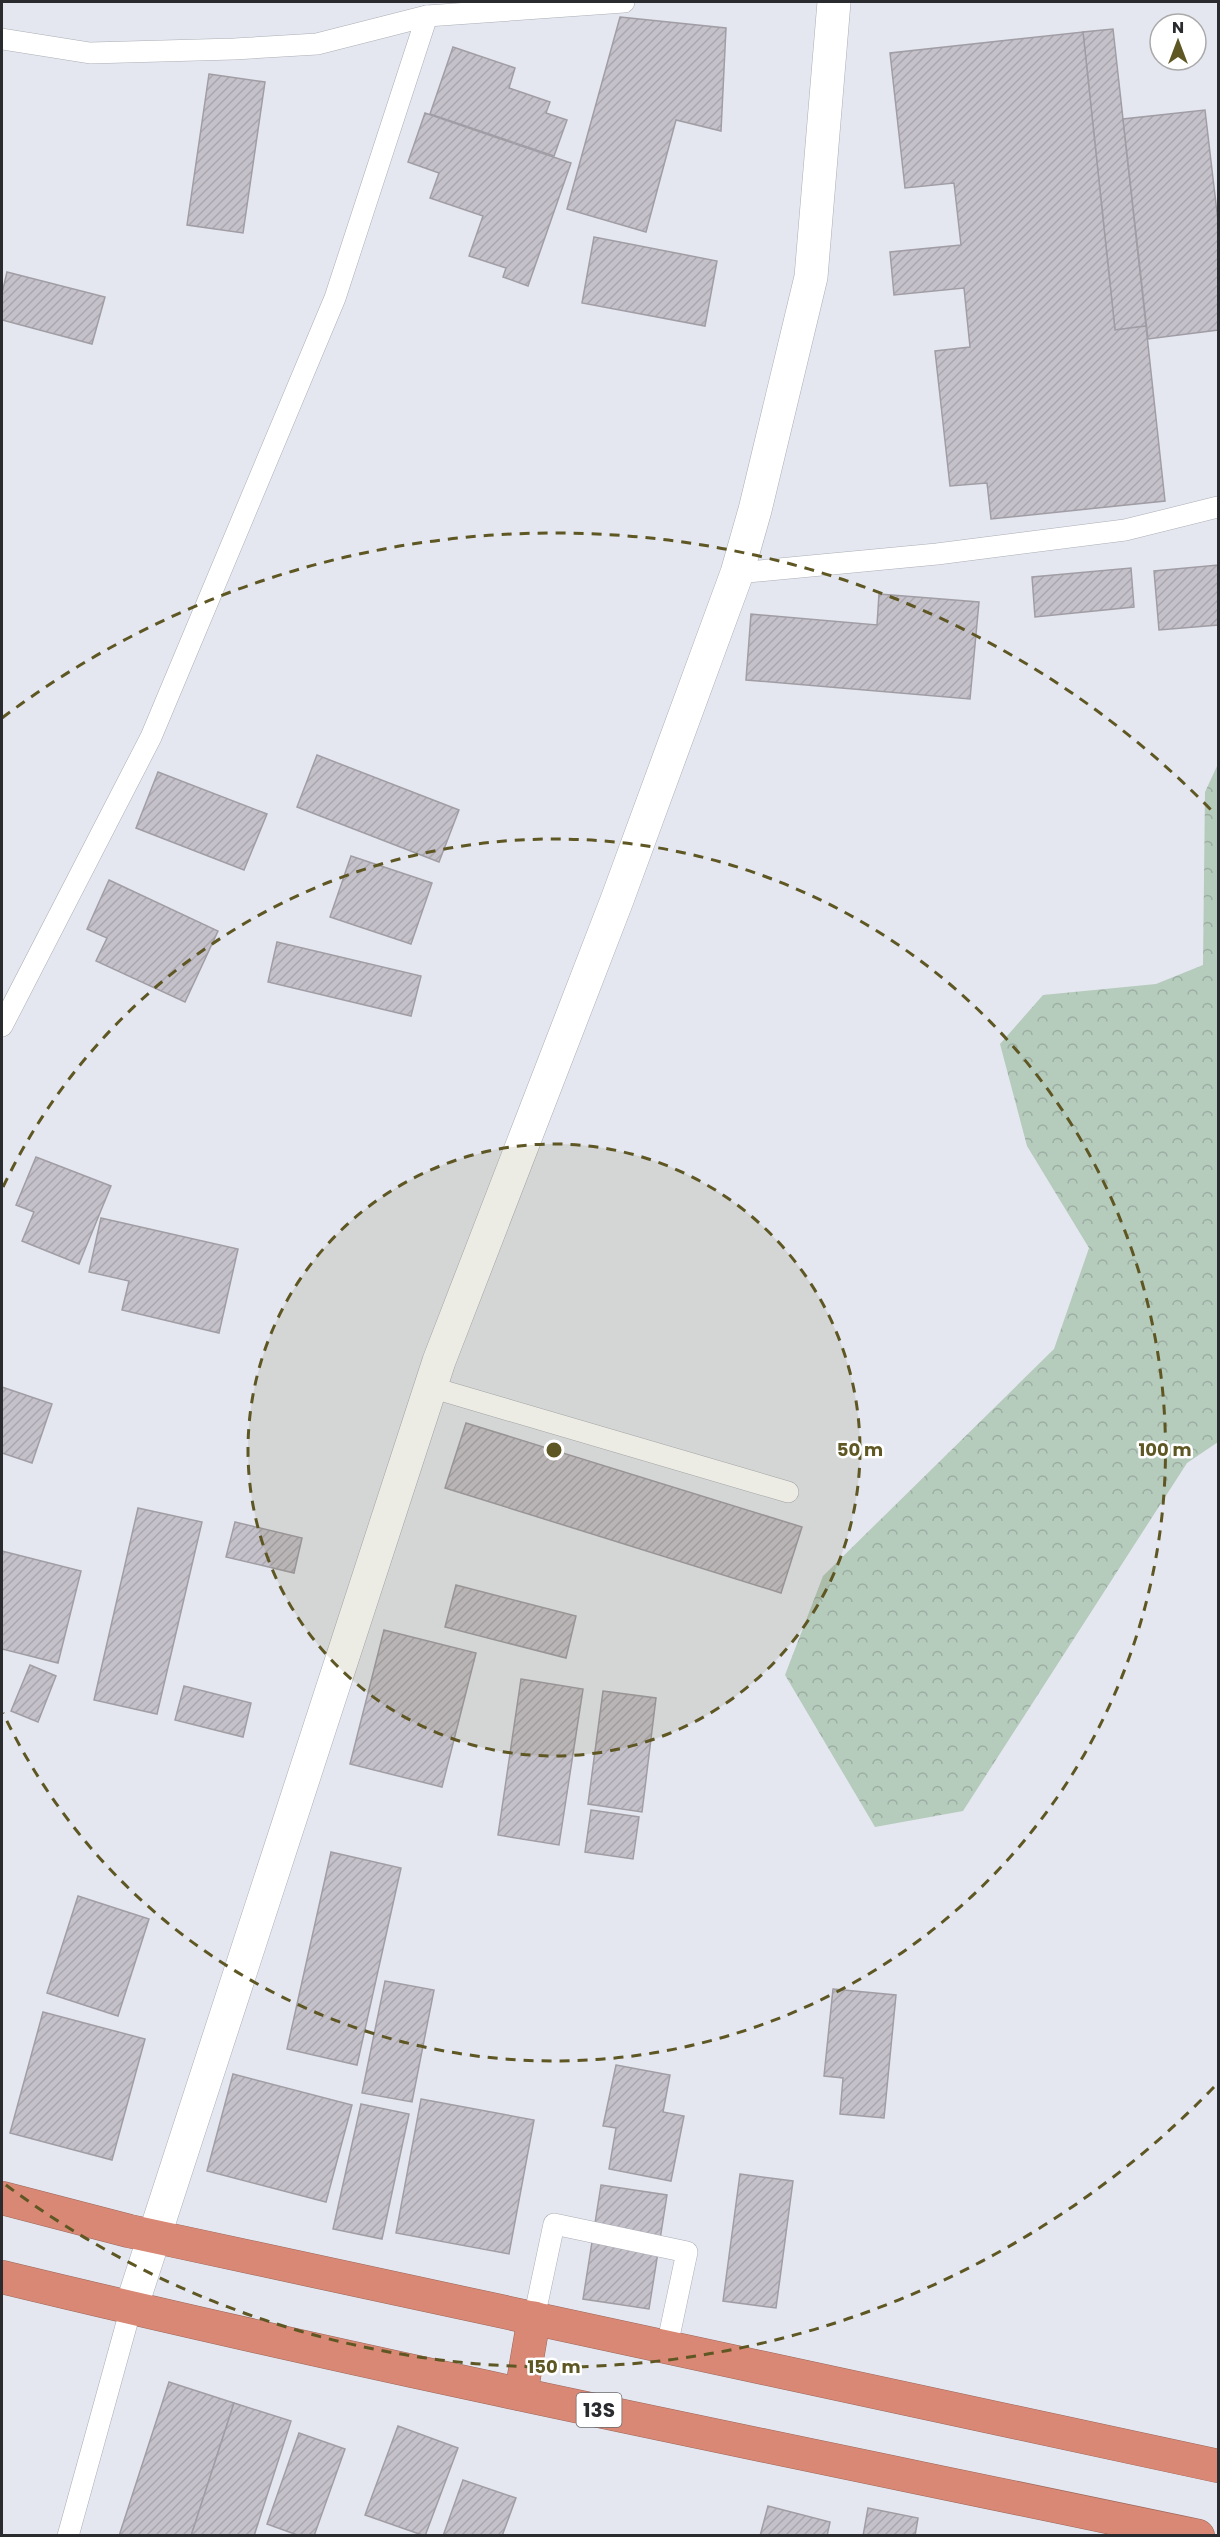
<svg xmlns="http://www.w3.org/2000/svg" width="1220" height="2537" viewBox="0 0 1220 2537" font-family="Poppins,sans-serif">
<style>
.forest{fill:url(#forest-crowns)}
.building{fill:url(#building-hatch);stroke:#a19da5;stroke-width:1.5}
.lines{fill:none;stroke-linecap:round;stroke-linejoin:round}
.lane-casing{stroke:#abaeb6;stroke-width:22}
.street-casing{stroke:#abaeb6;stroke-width:34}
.highway-casing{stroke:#9b675c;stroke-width:34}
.lane{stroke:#fff;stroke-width:21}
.street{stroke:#fff;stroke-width:33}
.highway{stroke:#d88874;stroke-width:33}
.ring{fill:none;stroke:#5f5723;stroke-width:3;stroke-dasharray:10 8}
.labels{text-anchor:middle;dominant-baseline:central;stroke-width:5;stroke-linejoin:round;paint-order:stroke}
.shield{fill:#fff;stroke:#6a6b6d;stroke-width:1.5}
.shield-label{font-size:20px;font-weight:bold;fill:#2a2b2e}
.centre{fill:#5f5723;stroke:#fff;stroke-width:3}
.ring-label{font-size:18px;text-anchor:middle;font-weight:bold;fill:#5f5723;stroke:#fff;stroke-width:5;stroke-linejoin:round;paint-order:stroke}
</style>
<defs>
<pattern id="forest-crowns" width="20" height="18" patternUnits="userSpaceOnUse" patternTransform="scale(1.5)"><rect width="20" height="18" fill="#b5cbbc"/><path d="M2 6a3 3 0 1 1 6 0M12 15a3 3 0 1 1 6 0" fill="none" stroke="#9caea2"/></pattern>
<pattern id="building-hatch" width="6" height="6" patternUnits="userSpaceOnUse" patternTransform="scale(1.5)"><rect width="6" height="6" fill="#c5c1ca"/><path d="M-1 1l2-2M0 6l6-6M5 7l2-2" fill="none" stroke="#a9a6ae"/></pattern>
</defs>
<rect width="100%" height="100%" fill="#e4e7ef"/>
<!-- forest -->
<polygon class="forest" points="1218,764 1218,1442 1187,1463 963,1811 875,1827 785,1675 823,1576 1054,1349 1089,1248 1027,1146 1000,1044 1043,995 1156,984 1203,965 1205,792"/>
<!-- building -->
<g class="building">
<polygon points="620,17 726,28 721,131 676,120 646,232 567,209"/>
<polygon points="1113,29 1146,326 1115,330 1083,32"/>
<polygon points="1083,32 1115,330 1146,326 1165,501 991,519 987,483 950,486 935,351 970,347 964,288 894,295 890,252 961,245 954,183 905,188 890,53"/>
<polygon points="453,47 515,68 509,88 550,102 546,113 567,120 554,156 430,114"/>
<polygon points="209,74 265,82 243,233 187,225"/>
<polygon points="1205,110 1218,221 1218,330 1148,339 1123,119"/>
<polygon points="425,113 571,163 528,286 503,277 506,268 469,256 483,216 430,198 439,173 408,162"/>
<polygon points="594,237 717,261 705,326 582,303"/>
<polygon points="7,272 105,297 92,344 2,320 2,293"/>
<polygon points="1218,565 1218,625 1159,630 1154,571"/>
<polygon points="1131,568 1134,607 1035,617 1032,577"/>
<polygon points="879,594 979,602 970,699 746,680 751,614 877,625"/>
<polygon points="317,755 459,810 439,862 297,807"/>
<polygon points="158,772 267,814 244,870 136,828"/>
<polygon points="351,856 432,883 411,944 330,917"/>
<polygon points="109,880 218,931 185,1002 96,961 107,938 87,929"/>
<polygon points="277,942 421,976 411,1016 268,982"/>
<polygon points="36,1157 111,1186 79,1264 22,1241 34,1212 16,1205"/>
<polygon points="101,1218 238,1249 219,1333 122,1310 129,1281 89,1272"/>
<polygon points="2,1387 52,1404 32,1463 2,1453"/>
<polygon points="466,1423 802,1527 781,1593 445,1488"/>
<polygon points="138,1508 202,1522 157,1714 94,1700"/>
<polygon points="235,1522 302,1538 294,1573 226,1557"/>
<polygon points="2,1551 81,1571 58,1663 2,1649"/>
<polygon points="456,1585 576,1616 566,1658 445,1627"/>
<polygon points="384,1630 476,1653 442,1787 350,1764"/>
<polygon points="30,1665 56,1676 38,1722 11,1711"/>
<polygon points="521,1679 583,1689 559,1845 498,1835"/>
<polygon points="184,1686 251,1703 243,1737 175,1720"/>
<polygon points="603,1691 656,1698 642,1812 588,1804"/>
<polygon points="591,1810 639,1817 633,1859 585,1852"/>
<polygon points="331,1852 401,1868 357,2065 287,2049"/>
<polygon points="78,1896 149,1919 118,2016 47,1993"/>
<polygon points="385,1981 434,1990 412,2102 362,2093"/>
<polygon points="833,1989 896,1995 884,2118 840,2114 843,2078 824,2076"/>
<polygon points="43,2012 145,2039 112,2160 10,2133"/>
<polygon points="616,2065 670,2075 663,2112 684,2116 671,2181 609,2169 616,2128 603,2126"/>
<polygon points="233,2074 352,2105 326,2202 207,2171"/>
<polygon points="421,2099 534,2120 509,2254 396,2233"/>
<polygon points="361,2104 409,2114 382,2239 333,2229"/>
<polygon points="740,2174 793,2181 776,2308 723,2301"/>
<polygon points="601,2185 667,2195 649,2309 583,2299"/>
<polygon points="169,2382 234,2403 191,2536 119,2536"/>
<polygon points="234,2403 291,2421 254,2536 191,2536"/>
<polygon points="398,2426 458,2448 425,2536 365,2515"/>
<polygon points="299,2433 345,2449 314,2536 300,2536 267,2524"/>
<polygon points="463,2480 516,2498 502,2536 443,2536"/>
<polygon points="768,2506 830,2522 827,2536 760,2536"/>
<polygon points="868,2508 918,2518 915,2536 863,2536"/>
</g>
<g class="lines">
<defs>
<g id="lane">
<polyline points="2,39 90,53 234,49 317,44 427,16 624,2"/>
<polyline points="737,573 937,554 1125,530 1218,507"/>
<polyline points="2,1026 151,737 335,298 427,16"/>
<polyline points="430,1387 788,1492"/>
<polyline points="534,2318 554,2224 687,2252 667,2346"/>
<polyline points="68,2536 131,2308"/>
</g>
<polyline id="street" points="131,2308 439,1361 617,900 737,573 755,510 811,277 834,2"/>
<g id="highway">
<polyline points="2,2198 129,2231 1218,2466"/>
<path d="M2,2277C398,2373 799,2452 1198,2536"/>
<polyline points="521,2394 534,2318"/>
</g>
</defs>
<!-- lane casing -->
<use href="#lane" class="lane-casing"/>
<!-- street casing -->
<use href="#street" class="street-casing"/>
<!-- highway casing -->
<use href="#highway" class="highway-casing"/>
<!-- lane -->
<use href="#lane" class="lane"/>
<!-- street -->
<use href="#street" class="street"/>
<!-- highway -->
<use href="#highway" class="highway"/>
</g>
<!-- distance rings -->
<circle cx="554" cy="1450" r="306" fill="#5f5723" fill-opacity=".12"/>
<g class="ring">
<circle cx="554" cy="1450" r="306"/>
<path d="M3 1187A611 611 0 1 1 3 1713"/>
<path d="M1214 2087A917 917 0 0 1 2 2182M2 718A917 917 0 0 1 1214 813"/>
</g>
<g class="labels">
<!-- shield labels -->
<rect class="shield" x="576.5" y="2393" width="45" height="34" rx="4.5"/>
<g class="shield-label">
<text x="599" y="2410">13S</text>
</g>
</g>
<circle cx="554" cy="1450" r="9" class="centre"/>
<g class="ring-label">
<text x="860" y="1456">50 m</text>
<text x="1165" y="1456">100 m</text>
<text x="554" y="2373">150 m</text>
</g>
<!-- border -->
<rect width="1220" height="2537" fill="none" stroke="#2a2b2e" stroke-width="6"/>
<!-- north arrow -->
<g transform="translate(1178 42)"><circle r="28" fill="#ffffff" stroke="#aaaaab" stroke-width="1.5"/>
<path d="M0-4.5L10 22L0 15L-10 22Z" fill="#5f5723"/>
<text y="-9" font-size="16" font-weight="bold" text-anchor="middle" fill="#2a2b2e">N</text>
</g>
</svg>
